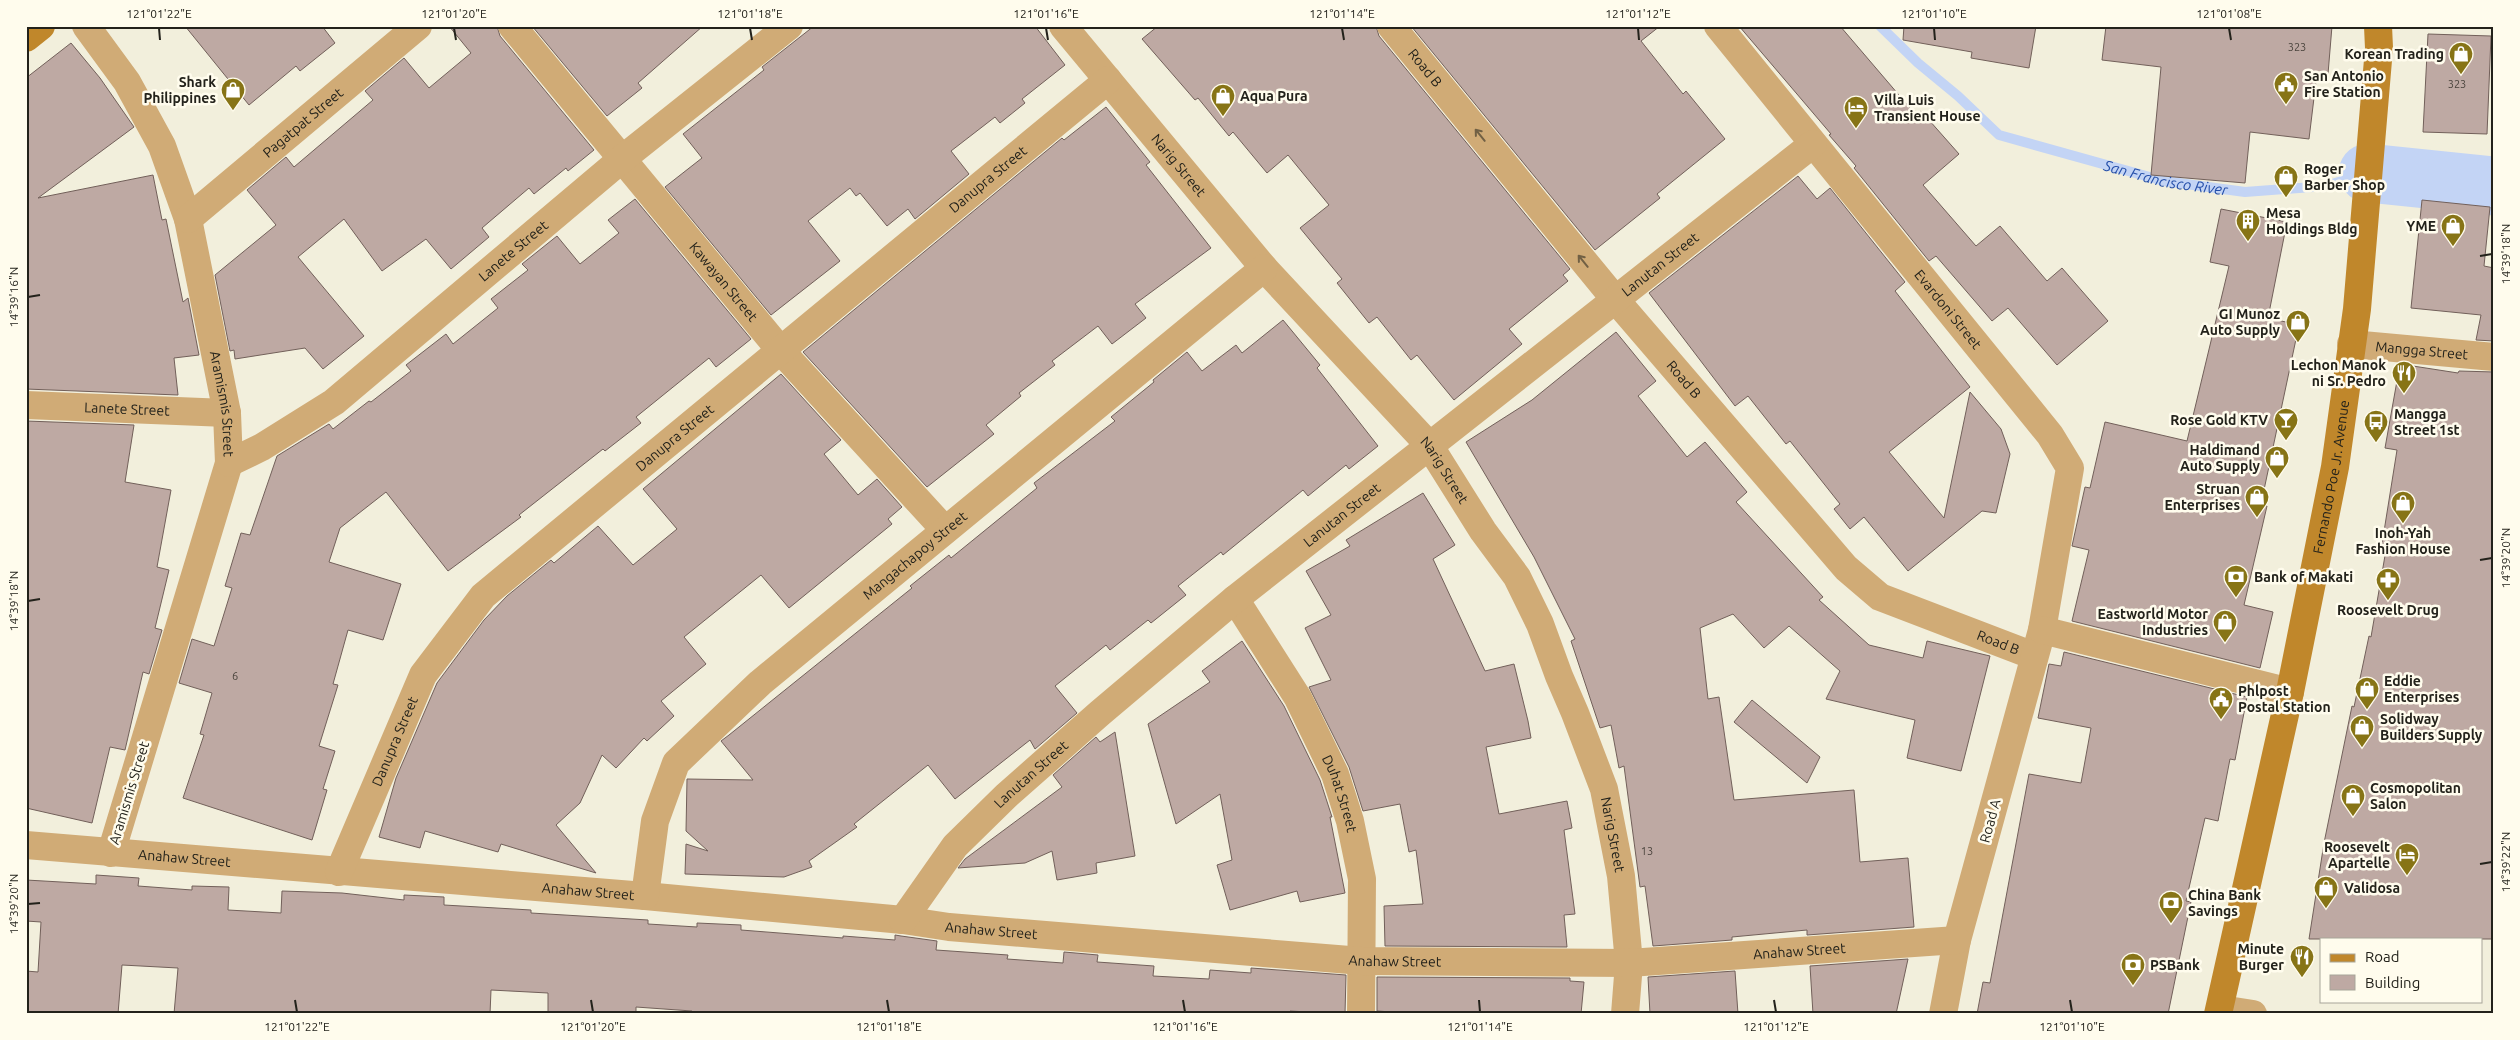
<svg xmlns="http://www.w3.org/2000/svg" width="2520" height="1040" viewBox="0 0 2520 1040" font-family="Ubuntu,sans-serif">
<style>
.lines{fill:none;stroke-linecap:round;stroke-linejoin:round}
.stream{stroke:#c3d4f5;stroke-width:10}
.river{stroke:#c3d4f5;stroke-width:59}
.building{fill:#bea9a3;stroke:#72605a}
.street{stroke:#d0ab76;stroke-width:28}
.secondary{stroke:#c0872b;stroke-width:28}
.oneway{stroke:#716044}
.ticks{fill:none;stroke:#23221b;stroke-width:2}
.labels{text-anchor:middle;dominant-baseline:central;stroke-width:5;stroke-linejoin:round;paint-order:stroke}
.number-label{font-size:11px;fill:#4a443d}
.poi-label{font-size:14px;font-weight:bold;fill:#23221b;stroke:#fffced;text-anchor:start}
.street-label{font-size:14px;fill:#23221b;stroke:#fffced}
.water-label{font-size:15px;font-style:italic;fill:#254fa9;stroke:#fffced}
.neatline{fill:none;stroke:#23221b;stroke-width:2}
.ticks-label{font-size:12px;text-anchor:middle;fill:#23221b}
</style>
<rect width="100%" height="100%" fill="#f2efdc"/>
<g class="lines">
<!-- stream -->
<path class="stream" id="s1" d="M1880,26L1918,63L1958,96L1999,135L2164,181L2245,192L2326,186L2367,173"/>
<!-- river -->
<polyline class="river" points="2368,173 2494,186"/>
</g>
<!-- building -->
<g class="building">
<polygon points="185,26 322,26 335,43 300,71 296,66 249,105"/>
<polygon points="449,26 497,26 500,36 594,150 568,171 566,168 534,194 529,188 482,228 489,237 451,269 426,239 382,271 344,219 298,257 364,336 323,369 305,348 235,359 234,350 230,351 215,275 276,225 247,190 286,157 294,167 373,100 365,91 404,58 429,88 471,53"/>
<polygon points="532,26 703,26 638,83 642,88 607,116"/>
<polygon points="814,26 1035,26 1065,65 1022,99 1025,103 1000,123 995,117 951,151 969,174 915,219 908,209 887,226 860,193 856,196 850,188 808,221 840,261 771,315 665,187 702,158 683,134 764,70 762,67"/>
<polygon points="1158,26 1376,26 1379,36 1570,269 1563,275 1568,281 1509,329 1522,344 1454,400 1417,355 1411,360 1377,317 1369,323 1337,283 1342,279 1300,228 1329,205 1288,155 1267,173 1233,132 1229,136 1198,98 1195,100 1142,39"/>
<polygon points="1411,26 1660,26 1641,41 1683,94 1686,91 1725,139 1657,194 1660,198 1595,250"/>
<polygon points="1739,26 1840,26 1916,115 1921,111 1959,154 1923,185 1976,246 2000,226 2047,281 2062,268 2108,321 2057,365 2008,308 1992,321 1936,256 1929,261 1854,168 1856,166 1829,135 1831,134"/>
<polygon points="1904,26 2036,26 2029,68 1971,58 1972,52 1903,40"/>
<polygon points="2106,26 2332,26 2328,74 2317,73 2309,139 2250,132 2245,183 2151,175 2161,67 2102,60"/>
<polygon points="2428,34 2491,36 2487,134 2423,132"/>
<polygon points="71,43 100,78 134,127 38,198 153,175 162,220 166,219 183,302 188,298 199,355 174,358 178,395 26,389 26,78"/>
<polygon points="1106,107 1150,162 1146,165 1211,248 1135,304 1146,318 1112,344 1098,326 1052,361 1055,365 1019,393 1021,396 986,425 994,434 927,487 803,352 1062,138 1064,140"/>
<polygon points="1798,176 1817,199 1830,188 1905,282 1895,291 1970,387 1889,452 1944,518 1970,392 2001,429 2010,454 1996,513 1982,511 1908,571 1864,517 1850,529 1834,509 1840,504 1790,441 1786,444 1748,396 1735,406 1649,293"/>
<polygon points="635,199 751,339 716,367 709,358 636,417 641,423 605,451 603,449 519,515 521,517 448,571 386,492 340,528 329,562 401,584 383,640 348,630 333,684 338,685 319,746 335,751 323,789 327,790 312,840 183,798 204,735 200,734 212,693 179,683 192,639 214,646 232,588 225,586 241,533 250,535 277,456 329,424 333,429 369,401 371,402 411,371 406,365 446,334 453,344 498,308 491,299 528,270 522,264 557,236 580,264 619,233 608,220"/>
<polygon points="2422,200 2490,207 2484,266 2494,268 2494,341 2476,340 2481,315 2411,308"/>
<polygon points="2221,209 2287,222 2268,318 2299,325 2261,504 2267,506 2244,605 2273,612 2260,668 2072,621 2089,550 2072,546 2085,487 2090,488 2105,422 2187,441 2229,266 2210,262"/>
<polygon points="1283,320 1320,365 1317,368 1378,446 1349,469 1346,465 1308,496 1303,490 1223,555 1221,552 1178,586 1186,595 1151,623 1148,620 1110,650 1106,645 1055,686 1077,713 1035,749 1030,740 955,799 928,765 854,824 857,827 809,861 812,867 784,877 685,874 686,844 708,851 686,831 687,779 753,780 721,741 729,735 912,588 910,586 949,555 951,558 1037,488 1034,483 1115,421 1111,417 1154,382 1153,380 1187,352 1202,371 1236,345 1242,353"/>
<polygon points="1616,332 1656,381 1638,396 1687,457 1705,442 1747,492 1736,502 1823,597 1819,600 1869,645 1923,658 1927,641 1990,656 1961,771 1907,758 1915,720 1826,699 1840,671 1789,626 1764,648 1733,614 1700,628 1708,699 1719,697 1734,800 1854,790 1860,862 1908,858 1914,927 1807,935 1807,930 1732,937 1732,940 1653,946 1645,886 1640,887 1624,766 1619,768 1611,725 1600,728 1571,641 1575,639 1534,557 1466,442 1532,400"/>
<polygon points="2400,364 2458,373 2459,371 2494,372 2494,939 2309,939 2324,843 2352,706 2354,707 2369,636 2371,637 2387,544 2382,544 2397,450 2385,448"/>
<polygon points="781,374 841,440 824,454 858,495 877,479 902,507 888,519 892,524 789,608 761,575 684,637 706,664 661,701 674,716 647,741 644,738 616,768 602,755 580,803 556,825 596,873 501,844 498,852 425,831 420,848 379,837 396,778 437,683 484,620 507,596 551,560 554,563 598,526 633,565 677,529 643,489"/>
<polygon points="26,421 134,425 125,482 171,490 157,567 169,570 155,628 162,630 149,674 143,672 125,750 110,747 92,823 26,808"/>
<polygon points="1423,493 1455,545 1433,559 1485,671 1514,664 1528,721 1531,738 1486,747 1499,814 1567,801 1572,828 1564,830 1575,914 1564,915 1567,947 1385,946 1384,906 1423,904 1416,850 1409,852 1400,804 1363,811 1349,767 1309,687 1331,680 1305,628 1331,615 1306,571 1350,546 1346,540"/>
<polygon points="1242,641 1284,706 1320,780 1332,817 1330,817 1345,893 1300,902 1297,891 1230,910 1217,865 1232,860 1220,794 1176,824 1148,724 1210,682 1202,671"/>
<polygon points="2064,652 2247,697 2235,760 2230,759 2218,821 2205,818 2186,901 2191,902 2168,1014 1977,1014 1983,982 1990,983 2029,774 2081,783 2091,728 2038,718 2049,664 2061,666"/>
<polygon points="1752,700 1820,757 1807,783 1734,722"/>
<polygon points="1115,732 1135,856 1096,863 1097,873 1057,880 1052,851 1025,863 958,868 965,859 1062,787 1053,775 1096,737 1100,742"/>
<polygon points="96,875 139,878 138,886 192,890 192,886 229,887 228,910 281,913 282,891 342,893 404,900 404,895 444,897 444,905 531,910 531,913 648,920 648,924 697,927 697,923 741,925 741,930 843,938 843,936 895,940 895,935 901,936 937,941 936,950 1008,955 1007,959 1063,963 1064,952 1098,955 1097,962 1154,966 1153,976 1209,979 1210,970 1251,973 1251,968 1346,975 1345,1014 1290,1011 1290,1014 692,1014 692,1011 636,1007 636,1014 548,1014 548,993 491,990 490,1014 174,1014 178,968 122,965 118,1014 26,1014 26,971 38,972 41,922 26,921 26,880 96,884"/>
<polygon points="1908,959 1896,1014 1813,1014 1810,966"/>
<polygon points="1735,971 1738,1014 1650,1014 1648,977"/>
<polygon points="1377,977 1570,978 1570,981 1584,982 1581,1014 1422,1014 1377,1011"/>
</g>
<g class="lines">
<!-- street -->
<g class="street">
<path id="s2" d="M86,26L127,82L162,146L188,219L227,413L229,463L111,853"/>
<path id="s3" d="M512,26L781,351L945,530"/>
<path id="s4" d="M1063,26L1264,268L1429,445L1483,531L1517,577L1540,624L1559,676L1575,713L1604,789L1621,876L1629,963L1625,1014"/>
<path id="s5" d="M1391,26L1614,298L1846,568L1880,597L2034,656"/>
<path id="s6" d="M1718,26L2050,435L2070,468L2042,630L1957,940L1943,1014"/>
<path id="s7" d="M188,219L418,26"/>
<path id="s8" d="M2351,344L2494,357"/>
<path id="s9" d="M26,405L227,413"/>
<path id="s10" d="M229,463L262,447L334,402L622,159L789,26"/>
<path id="s11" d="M1235,599L1298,698L1335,774L1350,821L1362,879L1361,1014"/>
<polyline points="2042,630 2290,692"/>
<path id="s12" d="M26,845L645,896L903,920L949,927L1362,961L1629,963L1957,940"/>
<path id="s13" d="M339,872L423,675L483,596L1108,80"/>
<path id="s14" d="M645,896L655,821L676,763L760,683L1264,268"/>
<path id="s15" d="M903,920L955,846L1006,796L1100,713L1235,599L1813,144"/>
<polyline points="2221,1009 2253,1014"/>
</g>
<!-- secondary -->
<g class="secondary">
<polyline points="26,38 41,26"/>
<path id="s16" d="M2218,1014L2290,692L2335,467L2357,309L2379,48L2378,26"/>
</g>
</g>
<!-- one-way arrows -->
<defs><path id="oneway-shaft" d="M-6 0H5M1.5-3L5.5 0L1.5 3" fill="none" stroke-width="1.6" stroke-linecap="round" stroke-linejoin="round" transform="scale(1.25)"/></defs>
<g class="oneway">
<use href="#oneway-shaft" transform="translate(1480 135) rotate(-129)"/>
<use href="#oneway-shaft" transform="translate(1583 261) rotate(-129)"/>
</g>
<!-- ticks -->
<path class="ticks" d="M159,28L160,40M454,28L456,40M750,28L752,40M1046,28L1048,40M1342,28L1344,40M1638,28L1639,40M1934,28L1935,40M2229,28L2231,40M2480,256L2492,254M28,297L40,295M2480,560L2492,558M28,601L40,599M2480,864L2492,862M28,904L40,903M295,1000L297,1012M591,1000L593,1012M887,1000L889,1012M1183,1000L1185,1012M1479,1000L1480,1012M1774,1000L1776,1012M2070,1000L2072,1012"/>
<!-- icons -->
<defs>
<symbol id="shop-pin" viewBox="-11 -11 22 30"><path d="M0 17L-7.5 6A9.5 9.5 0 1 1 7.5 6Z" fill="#877416" stroke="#fffced"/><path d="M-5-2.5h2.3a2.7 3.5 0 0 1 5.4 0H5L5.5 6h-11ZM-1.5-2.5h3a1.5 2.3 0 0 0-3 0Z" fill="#fff"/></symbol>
<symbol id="civic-pin" viewBox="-11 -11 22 30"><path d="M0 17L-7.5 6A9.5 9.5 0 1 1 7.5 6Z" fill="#877416" stroke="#fffced"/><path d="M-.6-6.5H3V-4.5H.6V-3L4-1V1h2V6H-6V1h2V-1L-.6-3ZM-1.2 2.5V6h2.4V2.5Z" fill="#fff"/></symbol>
<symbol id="hotel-pin" viewBox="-11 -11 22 30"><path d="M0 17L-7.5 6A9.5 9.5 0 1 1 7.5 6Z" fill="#877416" stroke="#fffced"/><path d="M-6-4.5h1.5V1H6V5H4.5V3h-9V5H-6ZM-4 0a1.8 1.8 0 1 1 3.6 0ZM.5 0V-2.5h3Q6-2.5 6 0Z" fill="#fff"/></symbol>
<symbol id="building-pin" viewBox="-11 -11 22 30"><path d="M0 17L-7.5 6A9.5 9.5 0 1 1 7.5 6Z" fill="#877416" stroke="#fffced"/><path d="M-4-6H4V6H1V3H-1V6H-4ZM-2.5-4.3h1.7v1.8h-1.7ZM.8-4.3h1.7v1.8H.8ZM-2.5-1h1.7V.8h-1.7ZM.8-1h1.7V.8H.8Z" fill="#fff"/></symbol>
<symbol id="restaurant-pin" viewBox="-11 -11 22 30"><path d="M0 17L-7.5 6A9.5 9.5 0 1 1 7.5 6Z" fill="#877416" stroke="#fffced"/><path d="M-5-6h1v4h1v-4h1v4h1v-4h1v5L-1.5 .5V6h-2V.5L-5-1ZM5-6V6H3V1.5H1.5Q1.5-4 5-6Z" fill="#fff"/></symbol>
<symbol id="bar-pin" viewBox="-11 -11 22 30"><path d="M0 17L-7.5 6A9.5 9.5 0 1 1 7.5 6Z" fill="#877416" stroke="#fffced"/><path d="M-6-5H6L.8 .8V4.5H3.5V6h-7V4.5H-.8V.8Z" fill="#fff"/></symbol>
<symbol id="bus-pin" viewBox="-11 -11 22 30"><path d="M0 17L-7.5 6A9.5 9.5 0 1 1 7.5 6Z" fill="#877416" stroke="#fffced"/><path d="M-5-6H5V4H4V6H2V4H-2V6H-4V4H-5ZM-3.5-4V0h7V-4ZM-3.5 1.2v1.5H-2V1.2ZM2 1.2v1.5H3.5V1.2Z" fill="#fff"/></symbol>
<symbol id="bank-pin" viewBox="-11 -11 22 30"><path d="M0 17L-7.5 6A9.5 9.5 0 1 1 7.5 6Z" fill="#877416" stroke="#fffced"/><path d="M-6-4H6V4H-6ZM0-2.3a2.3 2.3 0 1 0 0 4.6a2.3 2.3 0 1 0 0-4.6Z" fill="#fff"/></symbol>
<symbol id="pharmacy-pin" viewBox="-11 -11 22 30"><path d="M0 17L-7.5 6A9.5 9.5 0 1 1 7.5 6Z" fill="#877416" stroke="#fffced"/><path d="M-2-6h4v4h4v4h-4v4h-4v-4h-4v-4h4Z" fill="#fff"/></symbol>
</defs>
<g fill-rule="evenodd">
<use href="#shop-pin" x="2447" y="40" width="28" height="38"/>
<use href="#civic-pin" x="2272" y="70" width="28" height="38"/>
<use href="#shop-pin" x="219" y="76" width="28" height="38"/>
<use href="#shop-pin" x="1209" y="82" width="28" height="38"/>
<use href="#hotel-pin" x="1842" y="94" width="28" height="38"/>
<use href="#shop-pin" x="2272" y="163" width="28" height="38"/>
<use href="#building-pin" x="2234" y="207" width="28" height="38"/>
<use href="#shop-pin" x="2439" y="212" width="28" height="38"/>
<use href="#shop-pin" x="2284" y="308" width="28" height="38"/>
<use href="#restaurant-pin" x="2390" y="359" width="28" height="38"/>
<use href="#bar-pin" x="2272" y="406" width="28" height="38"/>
<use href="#bus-pin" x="2362" y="408" width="28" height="38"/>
<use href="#shop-pin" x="2263" y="444" width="28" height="38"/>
<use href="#shop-pin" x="2243" y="483" width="28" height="38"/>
<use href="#shop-pin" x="2389" y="489" width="28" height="38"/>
<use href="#bank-pin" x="2222" y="563" width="28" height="38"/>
<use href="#pharmacy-pin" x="2374" y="566" width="28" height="38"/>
<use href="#shop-pin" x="2211" y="608" width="28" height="38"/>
<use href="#shop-pin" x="2353" y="675" width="28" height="38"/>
<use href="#civic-pin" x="2207" y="685" width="28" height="38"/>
<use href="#shop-pin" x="2348" y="713" width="28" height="38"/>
<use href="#shop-pin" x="2339" y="782" width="28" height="38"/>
<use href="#hotel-pin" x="2393" y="841" width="28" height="38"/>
<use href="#shop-pin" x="2312" y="874" width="28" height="38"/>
<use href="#bank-pin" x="2157" y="889" width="28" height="38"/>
<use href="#restaurant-pin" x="2288" y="943" width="28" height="38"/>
<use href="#bank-pin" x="2119" y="951" width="28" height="38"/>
</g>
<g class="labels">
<!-- number labels -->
<g class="number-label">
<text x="2297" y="47">323</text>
<text x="2457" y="84">323</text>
<text x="235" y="676">6</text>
<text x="1647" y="851">13</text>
</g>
<!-- poi labels -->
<g class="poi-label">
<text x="2444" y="54" text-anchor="end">Korean Trading</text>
<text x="2304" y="76">San Antonio<tspan x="2304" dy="16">Fire Station</tspan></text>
<text x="216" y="82" text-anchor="end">Shark<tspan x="216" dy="16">Philippines</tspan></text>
<text x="1240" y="96">Aqua Pura</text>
<text x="1874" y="100">Villa Luis<tspan x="1874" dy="16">Transient House</tspan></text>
<text x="2304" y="169">Roger<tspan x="2304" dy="16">Barber Shop</tspan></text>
<text x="2266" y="213">Mesa<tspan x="2266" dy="16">Holdings Bldg</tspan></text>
<text x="2436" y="226" text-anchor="end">YME</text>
<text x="2280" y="314" text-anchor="end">GI Munoz<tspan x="2280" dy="16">Auto Supply</tspan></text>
<text x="2386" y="365" text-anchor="end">Lechon Manok<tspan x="2386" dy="16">ni Sr. Pedro</tspan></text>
<text x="2394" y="414">Mangga<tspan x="2394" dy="16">Street 1st</tspan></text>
<text x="2268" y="420" text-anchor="end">Rose Gold KTV</text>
<text x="2260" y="450" text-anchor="end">Haldimand<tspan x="2260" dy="16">Auto Supply</tspan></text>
<text x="2240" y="489" text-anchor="end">Struan<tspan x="2240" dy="16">Enterprises</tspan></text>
<text x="2403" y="533" text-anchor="middle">Inoh-Yah<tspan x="2403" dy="16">Fashion House</tspan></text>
<text x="2254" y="577">Bank of Makati</text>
<text x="2388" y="610" text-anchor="middle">Roosevelt Drug</text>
<text x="2208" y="614" text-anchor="end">Eastworld Motor<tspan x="2208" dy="16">Industries</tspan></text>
<text x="2384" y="681">Eddie<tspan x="2384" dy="16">Enterprises</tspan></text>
<text x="2238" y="691">Phlpost<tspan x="2238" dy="16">Postal Station</tspan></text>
<text x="2380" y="719">Solidway<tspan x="2380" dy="16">Builders Supply</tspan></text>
<text x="2370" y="788">Cosmopolitan<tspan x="2370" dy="16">Salon</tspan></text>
<text x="2390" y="847" text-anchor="end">Roosevelt<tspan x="2390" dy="16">Apartelle</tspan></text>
<text x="2344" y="888">Validosa</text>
<text x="2188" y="895">China Bank<tspan x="2188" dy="16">Savings</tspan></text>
<text x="2284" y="949" text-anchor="end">Minute<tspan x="2284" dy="16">Burger</tspan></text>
<text x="2150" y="965">PSBank</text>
</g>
<!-- street labels -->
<g class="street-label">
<text stroke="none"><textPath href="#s5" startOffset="54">Road B</textPath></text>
<text stroke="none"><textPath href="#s7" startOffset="150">Pagatpat Street</textPath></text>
<text stroke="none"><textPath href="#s4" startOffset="181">Narig Street</textPath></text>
<text stroke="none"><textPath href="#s13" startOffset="968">Danupra Street</textPath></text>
<text stroke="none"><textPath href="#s10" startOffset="356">Lanete Street</textPath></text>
<text stroke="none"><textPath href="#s15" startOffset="1005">Lanutan Street</textPath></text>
<text stroke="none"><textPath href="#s3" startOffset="332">Kawayan Street</textPath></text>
<text stroke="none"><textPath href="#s6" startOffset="365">Evardoni Street</textPath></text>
<text stroke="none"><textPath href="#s8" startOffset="71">Mangga Street</textPath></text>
<text stroke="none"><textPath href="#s5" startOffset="459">Road B</textPath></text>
<text stroke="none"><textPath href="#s2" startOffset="408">Aramismis Street</textPath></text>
<text stroke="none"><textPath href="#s9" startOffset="101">Lanete Street</textPath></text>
<text stroke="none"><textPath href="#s13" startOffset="562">Danupra Street</textPath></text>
<text stroke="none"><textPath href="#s4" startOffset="586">Narig Street</textPath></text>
<text stroke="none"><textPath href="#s16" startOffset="549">Fernando Poe Jr. Avenue</textPath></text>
<text stroke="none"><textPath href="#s15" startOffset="600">Lanutan Street</textPath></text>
<text stroke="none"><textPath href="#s14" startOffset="454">Mangachapoy Street</textPath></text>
<text stroke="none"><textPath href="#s5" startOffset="879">Road B</textPath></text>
<text stroke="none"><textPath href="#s13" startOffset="142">Danupra Street</textPath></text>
<text stroke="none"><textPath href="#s15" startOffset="195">Lanutan Street</textPath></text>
<text transform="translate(129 793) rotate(-73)">Aramismis Street</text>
<text stroke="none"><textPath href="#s11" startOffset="222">Duhat Street</textPath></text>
<text transform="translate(1990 821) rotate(-75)">Road A</text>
<text stroke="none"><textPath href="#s4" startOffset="991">Narig Street</textPath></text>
<text stroke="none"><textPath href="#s12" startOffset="159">Anahaw Street</textPath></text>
<text stroke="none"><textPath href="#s12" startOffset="564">Anahaw Street</textPath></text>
<text stroke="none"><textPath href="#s12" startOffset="969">Anahaw Street</textPath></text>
<text stroke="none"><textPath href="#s12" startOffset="1779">Anahaw Street</textPath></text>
<text stroke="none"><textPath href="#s12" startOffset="1374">Anahaw Street</textPath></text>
</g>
<!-- water labels -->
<g class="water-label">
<text stroke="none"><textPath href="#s1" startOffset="334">San Francisco River</textPath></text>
</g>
</g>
<!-- border -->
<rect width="2520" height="1040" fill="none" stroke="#fffced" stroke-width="55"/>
<!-- legend -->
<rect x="2320" y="938" width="162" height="65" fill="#fffced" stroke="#a7a599"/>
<rect x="2330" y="954" width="25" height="8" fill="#c0872b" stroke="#a7a599"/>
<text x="2365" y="962" font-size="15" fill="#23221b">Road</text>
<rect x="2330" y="975" width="25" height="15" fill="#bea9a3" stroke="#a7a599"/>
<text x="2365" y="988" font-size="15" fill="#23221b">Building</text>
<rect x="28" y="28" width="2464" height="984" class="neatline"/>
<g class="ticks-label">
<text x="159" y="18">121°01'22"E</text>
<text x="454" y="18">121°01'20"E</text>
<text x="750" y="18">121°01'18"E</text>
<text x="1046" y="18">121°01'16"E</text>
<text x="1342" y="18">121°01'14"E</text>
<text x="1638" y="18">121°01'12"E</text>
<text x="1934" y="18">121°01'10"E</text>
<text x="2229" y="18">121°01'08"E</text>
<text transform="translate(2506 254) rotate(-90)" y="4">14°39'18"N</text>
<text transform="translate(14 297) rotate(-90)" y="4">14°39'16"N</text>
<text transform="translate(2506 558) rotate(-90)" y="4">14°39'20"N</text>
<text transform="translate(14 601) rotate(-90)" y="4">14°39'18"N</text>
<text transform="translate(2506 862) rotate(-90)" y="4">14°39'22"N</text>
<text transform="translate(14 904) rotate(-90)" y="4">14°39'20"N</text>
<text x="297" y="1031">121°01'22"E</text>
<text x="593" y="1031">121°01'20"E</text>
<text x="889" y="1031">121°01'18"E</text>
<text x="1185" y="1031">121°01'16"E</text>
<text x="1480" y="1031">121°01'14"E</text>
<text x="1776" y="1031">121°01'12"E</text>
<text x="2072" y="1031">121°01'10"E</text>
</g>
</svg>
